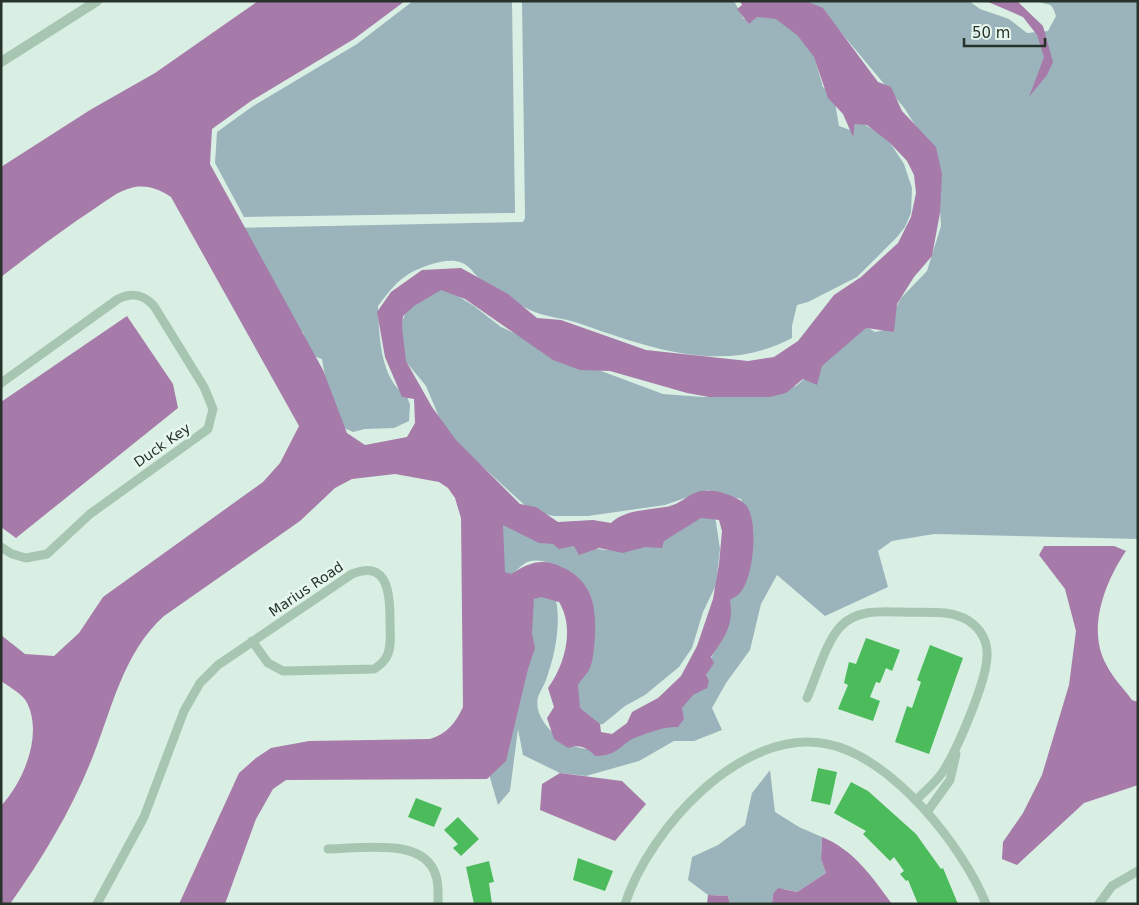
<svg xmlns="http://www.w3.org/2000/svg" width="1139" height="905" viewBox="0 0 1139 905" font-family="'DejaVu Sans',sans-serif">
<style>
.green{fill:#9bb4bc}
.water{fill:#a77ba9;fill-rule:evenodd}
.building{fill:#4bbb5c}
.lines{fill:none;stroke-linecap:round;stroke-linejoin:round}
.minor{stroke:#a7c6b2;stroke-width:9}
.tertiary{stroke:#a7c6b2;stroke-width:10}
.labels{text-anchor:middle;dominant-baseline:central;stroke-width:5;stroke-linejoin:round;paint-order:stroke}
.street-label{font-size:14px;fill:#27332a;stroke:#e6f7ed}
</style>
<rect width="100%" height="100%" fill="#daefe3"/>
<!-- green -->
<g class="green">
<polygon points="413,1 512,1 515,213 244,217 215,163 217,132 253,106 357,44"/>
<path d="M522,1H734L744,19L772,15L809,38L823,87L834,97L839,126L853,131L857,120L887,138L904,164L912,188L911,213L905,227L897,237L857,277L808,302L797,305L792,326V338C721,376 648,347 578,323C563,318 544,317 530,310C523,307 483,283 479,278C471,271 469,263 455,261C447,260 438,262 429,265C402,274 395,284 378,306C379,335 380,380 407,396L410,405L409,421L394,428L365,429L353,432L333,423L322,359C308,355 305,345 303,332L287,321L232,228L523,222L525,218Z"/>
<path d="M806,1H969L980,9L1009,19L1027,33L1048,31L1056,16C1051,0 1050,7 1038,1H1138V539L934,534L892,541L878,551L888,587L825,616L777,575L761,604L750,650L726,683L712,708L722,730L694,741H674L639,761L586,776L560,773L523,755L518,729L510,791L498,805L488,771L524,615L539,592L555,596C562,622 555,655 546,680C544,686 540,691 538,697C533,717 555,738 571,745C582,750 594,749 606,750L706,676L718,638L745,513L741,499L708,490L665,505L588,516H553L530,510L460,446L442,424L426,386L403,358L399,332L407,307L442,286L474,306L501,327L585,365L663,394L703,397L746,396L796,386L831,356L862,324L875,332L884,330L901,298L927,271L941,226L938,177L928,146L905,109L829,18Z"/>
<path d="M715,516L720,549L716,585L703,612L692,648L679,667L645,695L625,706L603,724L598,725L586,720L571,692L578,677L564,569C552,564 536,556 524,564C517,569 513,575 505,579L495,522L561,544L606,550L655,546L687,519Z"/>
<polygon points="770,770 775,812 799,827 822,837 821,859 826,873 797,892 784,889 773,894 772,904 730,904 728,896 708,895 688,880 692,857 718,845 745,825 752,793"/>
</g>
<!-- water -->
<g class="water">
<path d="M258,1H405L354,39L251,101L212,129L210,164L323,370L347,433L365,445L407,437L415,423L414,399L402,397L385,357L377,312L391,292L422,270L461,268L508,294L537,318L561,320L646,350L748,361L774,357L798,341L834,295L861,277L898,243L911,217L916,193L914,175L907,161L890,143L867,125L855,124L853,137L843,114L828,98L814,57L798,36L776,19L757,17L749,24L737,9L742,5L740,1H806L823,8L878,82L891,87L902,111L936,147L942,174L940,213L932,256L914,277L897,304L894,332L866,328L822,366L817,385L803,379L786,393L770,397H709L687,393L610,371L580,370L553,360L465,299L441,290L414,306L403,316L402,327L406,361L432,407L456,440L520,504L536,507L558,522L593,520L611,523C624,510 648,510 665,507C686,504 689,487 715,491C725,493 738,497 746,505C759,521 754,580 739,594C737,596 733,598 730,600C734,626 725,636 711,657L714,663L706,675L709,681L707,688L693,695L682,708L684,719L678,727C662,727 651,732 637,737C620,743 620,756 595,756C587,747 579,744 568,748L554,739L547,718L554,707L548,688C565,665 575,628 559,602L541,597L534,599L532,633L535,648L528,669L506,761L487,779L286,780L273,789L256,819L225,904H179L239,773L256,758L271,748L309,741L430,739C447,734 456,722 463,707L461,518L455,498L448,488L439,482L395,474L352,479L335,488L300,521L164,616C122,654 112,710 91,761C71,811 42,859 10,904H1V806C24,781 44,733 26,701C21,693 8,686 1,681V635L25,654L54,656L79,633L103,597L263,482L280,463L299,426L171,197C159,189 146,184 131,188C118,191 106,201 94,209C62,230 32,253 1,277V167L90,110L155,73ZM701,518L719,520L722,531L719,564L713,599L697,646L681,676L658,698L632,712L627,723L612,734L601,732L600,724L580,708L578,685C581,680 586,675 589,670C594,660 594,646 595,636C596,606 593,583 564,568C542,557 530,562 511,574L505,572L503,525L539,543L553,544L559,549L574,546L579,555L599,548L623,553L645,547L662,548L664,541Z"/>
<polygon points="986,1 1017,1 1043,26 1053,62 1047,75 1029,97 1044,57 1037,35 1023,17"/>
<polygon points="127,316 173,384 178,408 16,538 1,527 1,402"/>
<path d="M1044,546H1114L1126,551C1105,582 1086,630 1107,666C1113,678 1124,689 1132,700L1138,702V785L1084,803L1017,865L1002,859L1003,842L1023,813L1042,775L1069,685L1076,631L1065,589L1039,555Z"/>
<polygon points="560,773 622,781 646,804 615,841 540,810 542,784"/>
<path d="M822,837C853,849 873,878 892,904H772L773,894L778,888L797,892L826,873L821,859Z"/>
<polygon points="708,895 728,896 730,904 707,904"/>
</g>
<!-- building -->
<g class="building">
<polygon points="866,638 900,650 892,671 886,668 880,683 876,682 870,697 880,701 873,721 838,709 848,685 844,683 849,662 856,664"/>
<polygon points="930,645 963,658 929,754 895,742 907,706 912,708 921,682 917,680"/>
<polygon points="818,768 837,772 830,805 811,801"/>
<polygon points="851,782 868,791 916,834 941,869 943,868 958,904 918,904 908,880 906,881 900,874 904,871 894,857 890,861 863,834 866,831 834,813"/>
<polygon points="416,798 442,808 434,827 408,817"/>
<polygon points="458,817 479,839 461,856 453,848 458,844 444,830"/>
<polygon points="578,858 613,871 605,891 573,880"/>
<polygon points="489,861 494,882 489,883 492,904 474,904 466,867"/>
</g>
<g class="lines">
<!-- minor -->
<g class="minor">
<path d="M1,383L118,299C132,292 143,294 154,306L204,387L213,409L208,429L90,514L47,554L26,558L12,554L1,547"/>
<path d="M807,698C816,678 826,641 841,626C858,609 880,612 902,612C923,613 951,609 969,621C981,629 988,642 987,656C987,680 956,753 942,773C935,783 925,791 916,800"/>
<polyline points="927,812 950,780 956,754"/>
<path d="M328,849C360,849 425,836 436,876C439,885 438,895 438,904"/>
<path d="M97,904L144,817L184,711L200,683L218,665L352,574C389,559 390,596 390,621C390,632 392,646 387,656C384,662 379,666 374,669L283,671L268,663L252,641"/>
<path d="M625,904C649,830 741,727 827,744C891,756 963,846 986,904"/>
<polyline points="1099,904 1112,886 1138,871"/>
</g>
<!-- tertiary -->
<polyline class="tertiary" points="1,62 97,1"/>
</g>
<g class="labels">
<!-- street labels -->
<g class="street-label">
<text transform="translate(162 445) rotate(-35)">Duck Key</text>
<text transform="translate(306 589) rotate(-34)">Marius Road</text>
</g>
</g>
<!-- border -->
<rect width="1139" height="905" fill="none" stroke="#27332a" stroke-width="5"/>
<!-- scale -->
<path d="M964 38v8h81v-8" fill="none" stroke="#27332a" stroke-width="2.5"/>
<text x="972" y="38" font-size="15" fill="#27332a" stroke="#e6f7ed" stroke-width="4" paint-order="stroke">50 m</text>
</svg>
